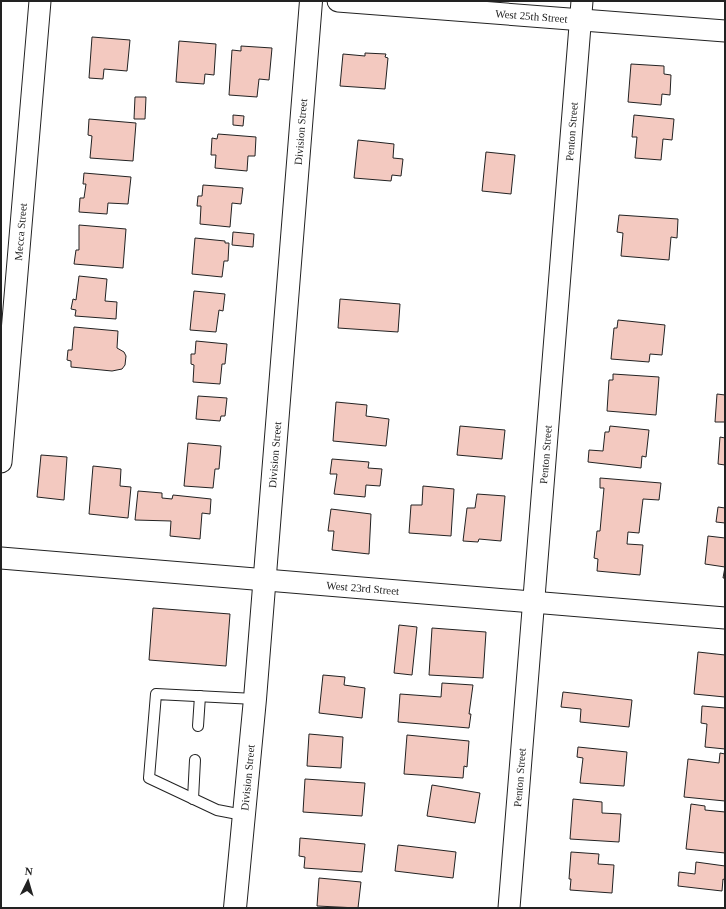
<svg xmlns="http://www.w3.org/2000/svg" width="726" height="909" viewBox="0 0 726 909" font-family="'Times New Roman',serif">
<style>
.building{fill:#f3c9c0;stroke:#222}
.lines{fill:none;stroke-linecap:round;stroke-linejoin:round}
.lane-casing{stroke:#222;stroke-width:12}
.street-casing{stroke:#222;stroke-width:23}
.secondary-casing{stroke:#222;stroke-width:24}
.lane{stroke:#fff;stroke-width:10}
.street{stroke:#fff;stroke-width:21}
.secondary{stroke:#fff;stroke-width:22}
.labels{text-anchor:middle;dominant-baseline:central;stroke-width:3;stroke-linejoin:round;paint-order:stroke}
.street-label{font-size:11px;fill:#222;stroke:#fff}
</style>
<rect width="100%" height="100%" fill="#fff"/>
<!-- building -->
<g class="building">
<polygon points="92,37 130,40 127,71 104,69 103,79 89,78"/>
<polygon points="179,41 216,44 214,75 205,74 204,84 176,82"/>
<polygon points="241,46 272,48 269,80 259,79 257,97 229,95 232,50 241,51"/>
<polygon points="365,53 386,54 385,57 388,58 385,89 340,86 343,54 365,56"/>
<polygon points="631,64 664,66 664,74 671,75 670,95 662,94 661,105 628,102"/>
<polygon points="135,97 146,97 145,119 134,119"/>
<polygon points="233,115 244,116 243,126 233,125"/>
<polygon points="634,115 674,119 672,140 663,139 661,160 635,158 637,137 632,137"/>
<polygon points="89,119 136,123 133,161 90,158 92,136 88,135"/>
<polygon points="218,134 256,137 255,156 248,156 247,171 215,168 216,155 211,155 212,138 217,139"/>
<polygon points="358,140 394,144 393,158 403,159 401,176 392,175 391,181 354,178"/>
<polygon points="486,152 515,155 511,194 482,191"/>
<polygon points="84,173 131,177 128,204 108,203 107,214 79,212 80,198 84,198 86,184 83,184"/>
<polygon points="203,185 243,188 241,204 232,203 230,227 200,224 201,206 197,206 198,196 202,196"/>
<polygon points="619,215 678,219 677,238 671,237 669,260 621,256 623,233 617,232"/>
<polygon points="79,225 126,229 123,268 74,264 76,250 79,250"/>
<polygon points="233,232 254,234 253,247 232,245"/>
<polygon points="195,238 225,241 225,243 229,243 228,261 224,261 222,277 192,274"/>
<polygon points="79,276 107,279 105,301 117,302 116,319 75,316 76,310 71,309 73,299 76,300"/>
<polygon points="194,291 225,294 223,311 219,310 216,332 190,330"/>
<polygon points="340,299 400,304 398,332 338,328"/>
<polygon points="618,320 665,325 662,355 650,354 649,362 611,359 614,328 617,328"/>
<polygon points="74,327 118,331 117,348 124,352 126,356 125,365 122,369 112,371 71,367 71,361 67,360 68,350 72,350"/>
<polygon points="196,341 227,344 225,364 222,364 220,384 193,382 194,365 191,364 191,354 195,354"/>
<polygon points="613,374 659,377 656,415 607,411 609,380 613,380"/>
<polygon points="717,394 725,395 725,422 715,422"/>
<polygon points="198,396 227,398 225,416 221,416 220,421 196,419"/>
<polygon points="336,402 367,405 366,416 389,419 386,446 333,441"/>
<polygon points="460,426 505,430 502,459 457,455"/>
<polygon points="610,426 649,430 646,457 642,456 641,468 588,462 589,450 603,451 605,432 609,432"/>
<polygon points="720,437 725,438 725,465 718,464"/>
<polygon points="188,443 221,446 219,469 215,469 213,488 184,486"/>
<polygon points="41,455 67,457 64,500 37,497"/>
<polygon points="332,459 369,462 368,468 382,469 380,486 366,485 365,497 334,494 337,474 330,474"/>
<polygon points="93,466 121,469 120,486 131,487 128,518 89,514"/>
<polygon points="600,478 661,483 659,500 643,499 639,533 628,532 627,544 643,545 640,575 597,571 598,559 594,558 597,531 600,531 604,488 600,488"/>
<polygon points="423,486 454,489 451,536 409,533 411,505 422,505"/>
<polygon points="138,491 162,493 162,498 172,499 173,495 211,499 210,514 202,513 200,539 170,536 171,521 135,520"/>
<polygon points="477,494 505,496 501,541 479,539 478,542 463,541 467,508 475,508"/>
<polygon points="718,507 725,508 725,523 716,522"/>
<polygon points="331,509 371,514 369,554 332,550 334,531 328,531"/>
<polygon points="708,536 725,538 725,578 723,578 725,567 705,564"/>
<polygon points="153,608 230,614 226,666 149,660"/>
<polygon points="399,625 417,627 412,675 394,673"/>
<polygon points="432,628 486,632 483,678 429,675"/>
<polygon points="698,652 725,655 725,697 694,694"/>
<polygon points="323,675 345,677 344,685 365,688 362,718 319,713"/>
<polygon points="442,683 473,685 469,714 471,714 469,728 398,722 400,694 441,697"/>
<polygon points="563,692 632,700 629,727 580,722 581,709 561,707"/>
<polygon points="702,706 725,708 725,749 705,747 707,724 701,723"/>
<polygon points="309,734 343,737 341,768 307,766"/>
<polygon points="407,735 469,741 467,767 464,766 463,778 404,774"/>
<polygon points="578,747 627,752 624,786 580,783 583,758 577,757"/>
<polygon points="720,753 725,754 725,801 684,797 688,759 719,763"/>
<polygon points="305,779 365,783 362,816 303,812"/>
<polygon points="432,785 480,793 475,823 427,816"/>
<polygon points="573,799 602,802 602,813 621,814 619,842 570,839"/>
<polygon points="691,804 705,806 705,810 725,812 725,853 686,849"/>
<polygon points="300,838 365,844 362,872 304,868 305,857 299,856"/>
<polygon points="398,845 456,852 453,878 395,871"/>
<polygon points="571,852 599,854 598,864 614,865 612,893 570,890 571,879 569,879"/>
<polygon points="696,862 725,866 725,880 723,879 722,891 678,886 679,872 695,874"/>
<polygon points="319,878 361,882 358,908 317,906"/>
</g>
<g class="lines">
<defs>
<g id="lane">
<polyline points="198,726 200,696"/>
<polyline points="193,799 195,760"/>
<polyline points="243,815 217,810 149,778 156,694 255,699"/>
</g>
<g id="street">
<path id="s1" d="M338,1L725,31"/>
<path id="s2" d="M1,462L40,1"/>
<path id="s3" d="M1,558L725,618"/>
<path id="s4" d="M509,908L582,1"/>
</g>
<g id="secondary">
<path id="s5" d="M235,908L255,699L311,1"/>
</g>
</defs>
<!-- lane casing -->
<use href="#lane" class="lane-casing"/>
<!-- street casing -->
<use href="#street" class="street-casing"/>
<!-- secondary casing -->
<use href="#secondary" class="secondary-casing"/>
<!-- lane -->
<use href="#lane" class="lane"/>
<!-- street -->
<use href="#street" class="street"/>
<!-- secondary -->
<use href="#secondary" class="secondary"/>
</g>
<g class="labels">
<!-- street labels -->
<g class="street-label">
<text stroke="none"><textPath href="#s1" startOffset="194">West 25th Street</textPath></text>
<text stroke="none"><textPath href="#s5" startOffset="779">Division Street</textPath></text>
<text stroke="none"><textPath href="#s4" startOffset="779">Penton Street</textPath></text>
<text stroke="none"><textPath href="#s2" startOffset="231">Mecca Street</textPath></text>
<text stroke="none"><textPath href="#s4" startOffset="455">Penton Street</textPath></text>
<text stroke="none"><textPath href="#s5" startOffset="455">Division Street</textPath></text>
<text stroke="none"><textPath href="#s3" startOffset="363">West 23rd Street</textPath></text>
<text stroke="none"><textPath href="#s5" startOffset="131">Division Street</textPath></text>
<text stroke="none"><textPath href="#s4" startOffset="131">Penton Street</textPath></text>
</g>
</g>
<!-- border -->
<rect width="726" height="909" fill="none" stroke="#222222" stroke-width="4"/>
<!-- north arrow -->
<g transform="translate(28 881) rotate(5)" stroke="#ffffff" stroke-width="3" paint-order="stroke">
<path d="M0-3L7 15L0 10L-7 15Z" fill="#222222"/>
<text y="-6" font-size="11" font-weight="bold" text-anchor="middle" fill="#222222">N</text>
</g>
</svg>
